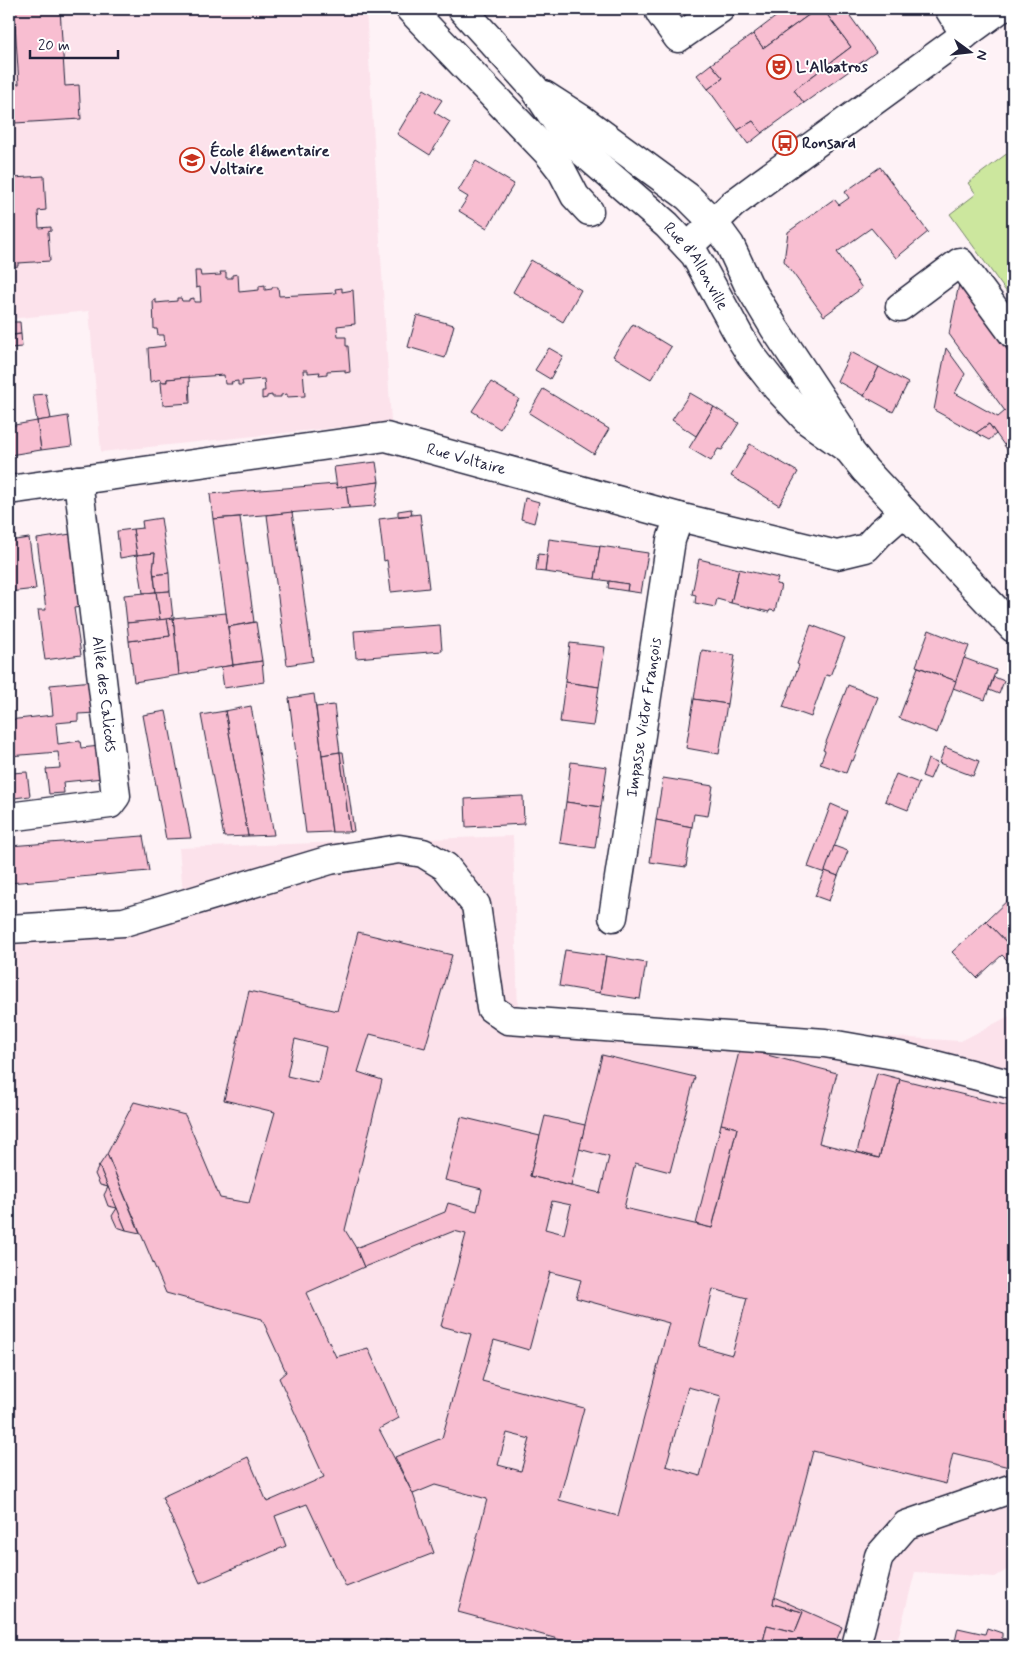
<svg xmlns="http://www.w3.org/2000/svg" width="1022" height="1655" viewBox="0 0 1022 1655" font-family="Mynerve,sans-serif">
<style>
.built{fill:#fce2eb}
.green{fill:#cce79e;stroke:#77846c}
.building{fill:#f8bed1;stroke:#22223b;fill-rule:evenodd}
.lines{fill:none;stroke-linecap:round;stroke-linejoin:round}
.minor-casing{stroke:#22223b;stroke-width:31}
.major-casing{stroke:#22223b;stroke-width:31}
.minor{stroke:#fff;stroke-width:28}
.major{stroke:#fff;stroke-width:28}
.labels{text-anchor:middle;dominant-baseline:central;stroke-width:4;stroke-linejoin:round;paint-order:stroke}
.poi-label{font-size:16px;font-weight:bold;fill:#22223b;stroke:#fff;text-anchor:start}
.street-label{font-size:16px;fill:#22223b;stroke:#fff}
</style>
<rect width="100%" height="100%" fill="#fef2f6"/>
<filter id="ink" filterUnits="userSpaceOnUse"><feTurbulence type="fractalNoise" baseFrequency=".02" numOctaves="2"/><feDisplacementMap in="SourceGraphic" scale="10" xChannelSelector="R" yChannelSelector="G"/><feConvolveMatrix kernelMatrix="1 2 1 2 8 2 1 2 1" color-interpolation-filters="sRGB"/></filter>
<g filter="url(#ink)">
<!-- built -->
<g class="built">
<polygon points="9,9 366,9 391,422 101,452 89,311 9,319"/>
<polygon points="513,836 518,1015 961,1041 1013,1014 1013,1566 995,1577 915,1572 896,1646 9,1646 9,923 185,916 179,848"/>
</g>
<!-- green -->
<polygon class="green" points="1013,149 1013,301 950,214 976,194 968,183"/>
<!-- building -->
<g class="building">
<polygon points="14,9 60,9 65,86 79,85 81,119 15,123 13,84 19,84"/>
<polygon points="786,9 817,9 763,48 753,34"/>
<polygon points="817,9 823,9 851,47 794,90 804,103 762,133 753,121 738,130 708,89 723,78 711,64 753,34 763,48"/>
<polygon points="823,9 845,9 876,52 804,103 794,90 851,47"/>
<polygon points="711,64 723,78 708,89 697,75"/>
<polygon points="424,89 442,100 434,112 450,122 430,155 397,134"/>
<polygon points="753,121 762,133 748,144 738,130"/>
<polygon points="476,161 514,184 487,228 459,211 468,197 458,191"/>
<polygon points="880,167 928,232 896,258 871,228 837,252 862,288 824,316 784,261 788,232 834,199 839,205 849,198 845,192"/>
<polygon points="9,175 12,175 13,178 44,176 46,210 38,211 39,228 51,227 51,231 48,232 50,261 18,263 18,266 12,267 12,264 9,264 9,230 13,229 13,212 9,212"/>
<polygon points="531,260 581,290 563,322 513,292"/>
<polygon points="195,271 200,271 201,276 221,275 220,272 226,272 226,278 232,278 232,275 238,274 239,292 259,290 259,286 265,285 265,290 272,289 272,287 278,287 279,296 336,293 335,289 342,288 342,292 353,290 355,324 337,326 338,337 346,337 346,346 348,346 350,372 345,373 345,370 327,371 327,374 319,375 320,372 308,373 308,370 303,370 305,396 287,397 287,394 281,395 281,397 272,397 272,395 267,396 267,398 262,399 262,391 265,391 264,379 242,381 243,385 238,385 238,381 231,382 232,384 225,384 224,375 167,379 167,382 161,382 161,379 150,382 148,348 165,346 164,335 158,335 157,329 154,329 153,300 156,300 156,303 177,301 177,298 181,298 182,301 189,301 189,299 194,298 194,302 201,302 200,287 196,288"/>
<polygon points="959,284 1013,358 1013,438 1004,445 989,424 976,433 934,410 946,348 965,374 955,393 998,417 1005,411 949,334"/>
<polygon points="417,315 454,325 445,358 408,347"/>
<polygon points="9,322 20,322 21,334 9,335"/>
<polygon points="633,324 671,347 651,379 613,356"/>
<polygon points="21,334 22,347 10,348 13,374 9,375 9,336"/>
<polygon points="549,348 563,356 550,379 535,370"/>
<polygon points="851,352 879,367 864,396 837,381"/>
<polygon points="879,367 908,383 893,412 864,396"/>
<polygon points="189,377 190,403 163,405 161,382 167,382 167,379"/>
<polygon points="491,382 519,399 500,429 472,411"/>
<polygon points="543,389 609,429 594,454 529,413"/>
<polygon points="690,393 714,407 696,436 672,420"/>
<polygon points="46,394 51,419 37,421 33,395"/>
<polygon points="714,407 739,423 722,450 718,449 711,461 689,448"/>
<polygon points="68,416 72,446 41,450 37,421"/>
<polygon points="37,421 41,450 10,455 9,426"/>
<polygon points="989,424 996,434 989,440 976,433"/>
<polygon points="1013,438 1013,458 1004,445"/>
<polygon points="750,444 798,472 779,505 731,476"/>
<polygon points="376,462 379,482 337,488 334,467"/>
<polygon points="379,482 375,506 349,508 346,486"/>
<polygon points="336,484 337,488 346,486 349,508 213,519 210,494"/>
<polygon points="525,498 539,502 534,523 521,519"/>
<polygon points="411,509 412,515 398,516 398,511"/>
<polygon points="292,512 313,661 287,665 267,515"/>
<polygon points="420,514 429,588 391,592 387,560 384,561 379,519"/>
<polygon points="240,517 254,622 228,627 213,519"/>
<polygon points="161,518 169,573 154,575 153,570 155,553 137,555 133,529 143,528 142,521"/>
<polygon points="133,529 137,555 120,558 117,531"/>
<polygon points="71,534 81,607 74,608 81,655 45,660 38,610 46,610 37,539"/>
<polygon points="29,538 36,589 9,592 9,541"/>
<polygon points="549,539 600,546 595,579 545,572"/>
<polygon points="600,546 648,553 641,593 627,591 628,584 595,579"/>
<polygon points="155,553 153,570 156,592 143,593 137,555"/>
<polygon points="538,554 547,555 545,572 536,571"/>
<polygon points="699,559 739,569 731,603 717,599 715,607 695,603 696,595 692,594"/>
<polygon points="739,569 778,578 776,584 781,585 775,611 770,610 769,612 731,603"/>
<polygon points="169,573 170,591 156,592 154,575"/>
<polygon points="609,581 628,584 627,591 608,588"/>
<polygon points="170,591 173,618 160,620 156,592"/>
<polygon points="156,592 160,620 127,623 124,595"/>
<polygon points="226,613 233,665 179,675 173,618"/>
<polygon points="173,618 179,675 134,682 129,641 170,636 167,619"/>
<polygon points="167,619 170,636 129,641 127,623"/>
<polygon points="256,622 262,661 233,665 228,627"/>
<polygon points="440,625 442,651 356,658 354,631"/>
<polygon points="811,625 845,638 830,676 826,675 811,717 783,707 799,665 797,664"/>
<polygon points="929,630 969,646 956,681 916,666"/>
<polygon points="570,643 605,647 599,687 565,682"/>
<polygon points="702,650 735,655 727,704 694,699"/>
<polygon points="964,658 996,670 985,700 953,688"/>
<polygon points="262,661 264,682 224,688 221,667"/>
<polygon points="918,667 956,681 937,733 899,718"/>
<polygon points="994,677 1004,681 999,694 989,690"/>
<polygon points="93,681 96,713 78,714 78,721 56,723 58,744 80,741 81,748 100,746 103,778 63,782 64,793 49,794 46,769 60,768 58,752 9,756 9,720 53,715 50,685"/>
<polygon points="565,682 599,687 593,726 560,722"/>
<polygon points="848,685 878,697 853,761 851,760 846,773 820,764 825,751 823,750"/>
<polygon points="314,694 332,832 306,833 289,698"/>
<polygon points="694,699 727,704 719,754 686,748"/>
<polygon points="334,705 340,752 322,755 316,707"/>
<polygon points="251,706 274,835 248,836 225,711"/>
<polygon points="166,711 191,838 166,839 143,715"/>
<polygon points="225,711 248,836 224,837 201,715"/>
<polygon points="945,747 979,761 973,776 939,763"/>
<polygon points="340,752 350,832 332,832 322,755"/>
<polygon points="340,752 343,752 354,831 350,832"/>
<polygon points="928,759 937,763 930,779 922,776"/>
<polygon points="571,762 607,767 601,807 566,802"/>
<polygon points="27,772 30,796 14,798 11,773"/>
<polygon points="896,774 919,783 908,810 885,801"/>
<polygon points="663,778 713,786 708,816 694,814 692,827 656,820"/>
<polygon points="523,796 524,824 466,827 465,799"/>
<polygon points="566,802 601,807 595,848 560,843"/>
<polygon points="831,804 847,811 825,873 808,867"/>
<polygon points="656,820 692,827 686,867 650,862"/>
<polygon points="143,836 149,871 9,883 9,846"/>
<polygon points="834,846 848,851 838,876 825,871"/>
<polygon points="825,871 838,876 829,901 815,896"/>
<polygon points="1013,895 1013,949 986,921"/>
<polygon points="986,921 1013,949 1013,956 1008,961 1002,955 977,978 952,952"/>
<path d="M358,932L452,955L425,1048L370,1034L358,1072L382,1080L345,1230L356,1248L364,1267L306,1293L336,1357L368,1348L399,1418L379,1429L413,1494L434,1553L346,1587L307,1504L275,1516L286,1546L200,1583L162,1497L248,1457L267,1502L324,1477L279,1378L286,1372L262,1319L166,1293L107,1154L134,1102L185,1115L220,1198L249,1203L275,1112L224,1100L249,991L337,1011ZM295,1039L326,1047L318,1083L287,1076Z"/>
<polygon points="565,950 606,956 600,993 559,986"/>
<polygon points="606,956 646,963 640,999 600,993"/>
<path d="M740,1048L837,1073L819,1143L879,1158L900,1079L1013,1107V1468L953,1453L946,1484L813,1451L773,1604L803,1612L795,1632L767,1625L762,1646H580V1645L458,1612L487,1499L435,1485L413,1494L395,1457L442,1438L471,1334L441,1326L466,1234L454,1231L364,1267L356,1248L445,1212L448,1203L477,1211L482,1189L445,1180L461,1117L540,1136L530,1176L600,1193L609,1157L579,1149L602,1055L695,1077L670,1172L635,1163L624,1208L712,1228L737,1128L721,1124ZM552,1201L571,1205L564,1234L545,1229ZM550,1272L581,1280L576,1298L669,1323L618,1516L559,1500L584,1408L482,1381L494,1340L529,1350ZM713,1289L747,1298L732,1355L699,1346ZM688,1387L721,1396L700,1476L666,1466ZM507,1433L530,1439L521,1471L498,1465Z"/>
<polygon points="877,1073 900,1079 879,1158 857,1152"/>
<polygon points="545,1116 585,1125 571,1186 530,1176"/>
<polygon points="721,1124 737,1128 712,1228 696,1224"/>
<polygon points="107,1154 140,1233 126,1230 99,1166"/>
<polygon points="99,1166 108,1187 100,1185 95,1174"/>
<polygon points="108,1187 117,1208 108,1206 104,1195"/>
<polygon points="117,1208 126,1230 117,1227 112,1216"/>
<polygon points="774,1597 842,1627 834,1646 762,1646 767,1625 795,1632 803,1612 773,1604"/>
<polygon points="958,1628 985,1634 987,1628 1002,1633 1002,1638 1013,1641 1013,1646 954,1646"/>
<polygon points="385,1640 408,1646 384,1646"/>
</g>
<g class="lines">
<defs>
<g id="minor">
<polyline points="410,9 548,153 562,171 575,196 589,211"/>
<polyline points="949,9 965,35"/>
<polyline points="660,13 678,38 720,9"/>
<polyline points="688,247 733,204 760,184 1000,9"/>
<polyline points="900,307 960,262 1013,334"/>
<path id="s1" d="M9,490L386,437L679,517L837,555L866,548L880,533L904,512"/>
<polyline points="9,817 110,804 116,796 78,480"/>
<path id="s2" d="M613,917L671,540L679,517"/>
<polyline points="9,929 124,922 330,860 399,849 423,853 446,867 476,905 491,1008 508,1020 825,1043 900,1056 1013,1085"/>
<polyline points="856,1646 879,1556 906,1525 1013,1488"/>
</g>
<g id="major">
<path id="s3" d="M462,9L534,88L566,136L584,153L667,225L695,255L741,339L751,355L777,388L808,421L849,450L865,470L1013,628"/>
<polyline points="544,95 583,120 688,197 714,223 730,245 748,284 775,329 842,430 848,446"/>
</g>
</defs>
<!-- minor casing -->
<use href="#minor" class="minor-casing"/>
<!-- major casing -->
<use href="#major" class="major-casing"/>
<!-- minor -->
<use href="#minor" class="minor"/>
<!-- major -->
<use href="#major" class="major"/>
</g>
</g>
<!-- icons -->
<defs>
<symbol id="theatre-ring" viewBox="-11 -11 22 22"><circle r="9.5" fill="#fff" stroke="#c8321e" stroke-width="1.5"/><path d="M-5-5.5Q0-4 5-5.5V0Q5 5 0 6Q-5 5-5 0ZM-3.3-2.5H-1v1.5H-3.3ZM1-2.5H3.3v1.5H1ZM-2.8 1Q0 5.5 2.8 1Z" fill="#c8321e"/></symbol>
<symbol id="bus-ring" viewBox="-11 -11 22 22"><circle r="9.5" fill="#fff" stroke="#c8321e" stroke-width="1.5"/><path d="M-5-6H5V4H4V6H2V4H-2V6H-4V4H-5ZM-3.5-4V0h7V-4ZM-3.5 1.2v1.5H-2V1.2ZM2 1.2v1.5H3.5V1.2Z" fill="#c8321e"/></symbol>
<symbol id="school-ring" viewBox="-11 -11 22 22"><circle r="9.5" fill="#fff" stroke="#c8321e" stroke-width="1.5"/><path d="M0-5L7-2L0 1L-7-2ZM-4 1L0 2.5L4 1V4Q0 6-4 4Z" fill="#c8321e"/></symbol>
</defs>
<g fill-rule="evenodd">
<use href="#theatre-ring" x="765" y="53" width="28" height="28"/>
<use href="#bus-ring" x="771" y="129" width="28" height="28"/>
<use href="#school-ring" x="178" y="146" width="28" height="28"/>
</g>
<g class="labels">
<!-- poi labels -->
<g class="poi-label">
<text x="796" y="67">L'Albatros</text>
<text x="802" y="143">Ronsard</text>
<text x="210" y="151">École élémentaire<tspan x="210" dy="18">Voltaire</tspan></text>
</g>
<!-- street labels -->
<g class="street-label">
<text stroke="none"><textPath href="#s3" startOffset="350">Rue d'Allonville</textPath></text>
<text stroke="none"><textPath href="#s1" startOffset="464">Rue Voltaire</textPath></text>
<text transform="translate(104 694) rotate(83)">Allée des Calicots</text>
<text stroke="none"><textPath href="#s2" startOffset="202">Impasse Victor François</textPath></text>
</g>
</g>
<!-- margin -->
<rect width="1022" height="1655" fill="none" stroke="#fff" stroke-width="30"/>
<rect x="15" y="15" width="992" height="1625" fill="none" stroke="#22223b" stroke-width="2" filter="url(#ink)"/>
<!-- north arrow -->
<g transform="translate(970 52) rotate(105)" stroke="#ffffff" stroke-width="4" paint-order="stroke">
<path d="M0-4L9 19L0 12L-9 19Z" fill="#22223b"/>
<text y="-8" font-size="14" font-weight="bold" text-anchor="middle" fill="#22223b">N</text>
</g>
<!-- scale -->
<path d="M30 50v8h88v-8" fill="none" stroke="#22223b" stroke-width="2.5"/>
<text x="38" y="50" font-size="15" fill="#22223b" stroke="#ffffff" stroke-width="4" paint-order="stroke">20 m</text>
</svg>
